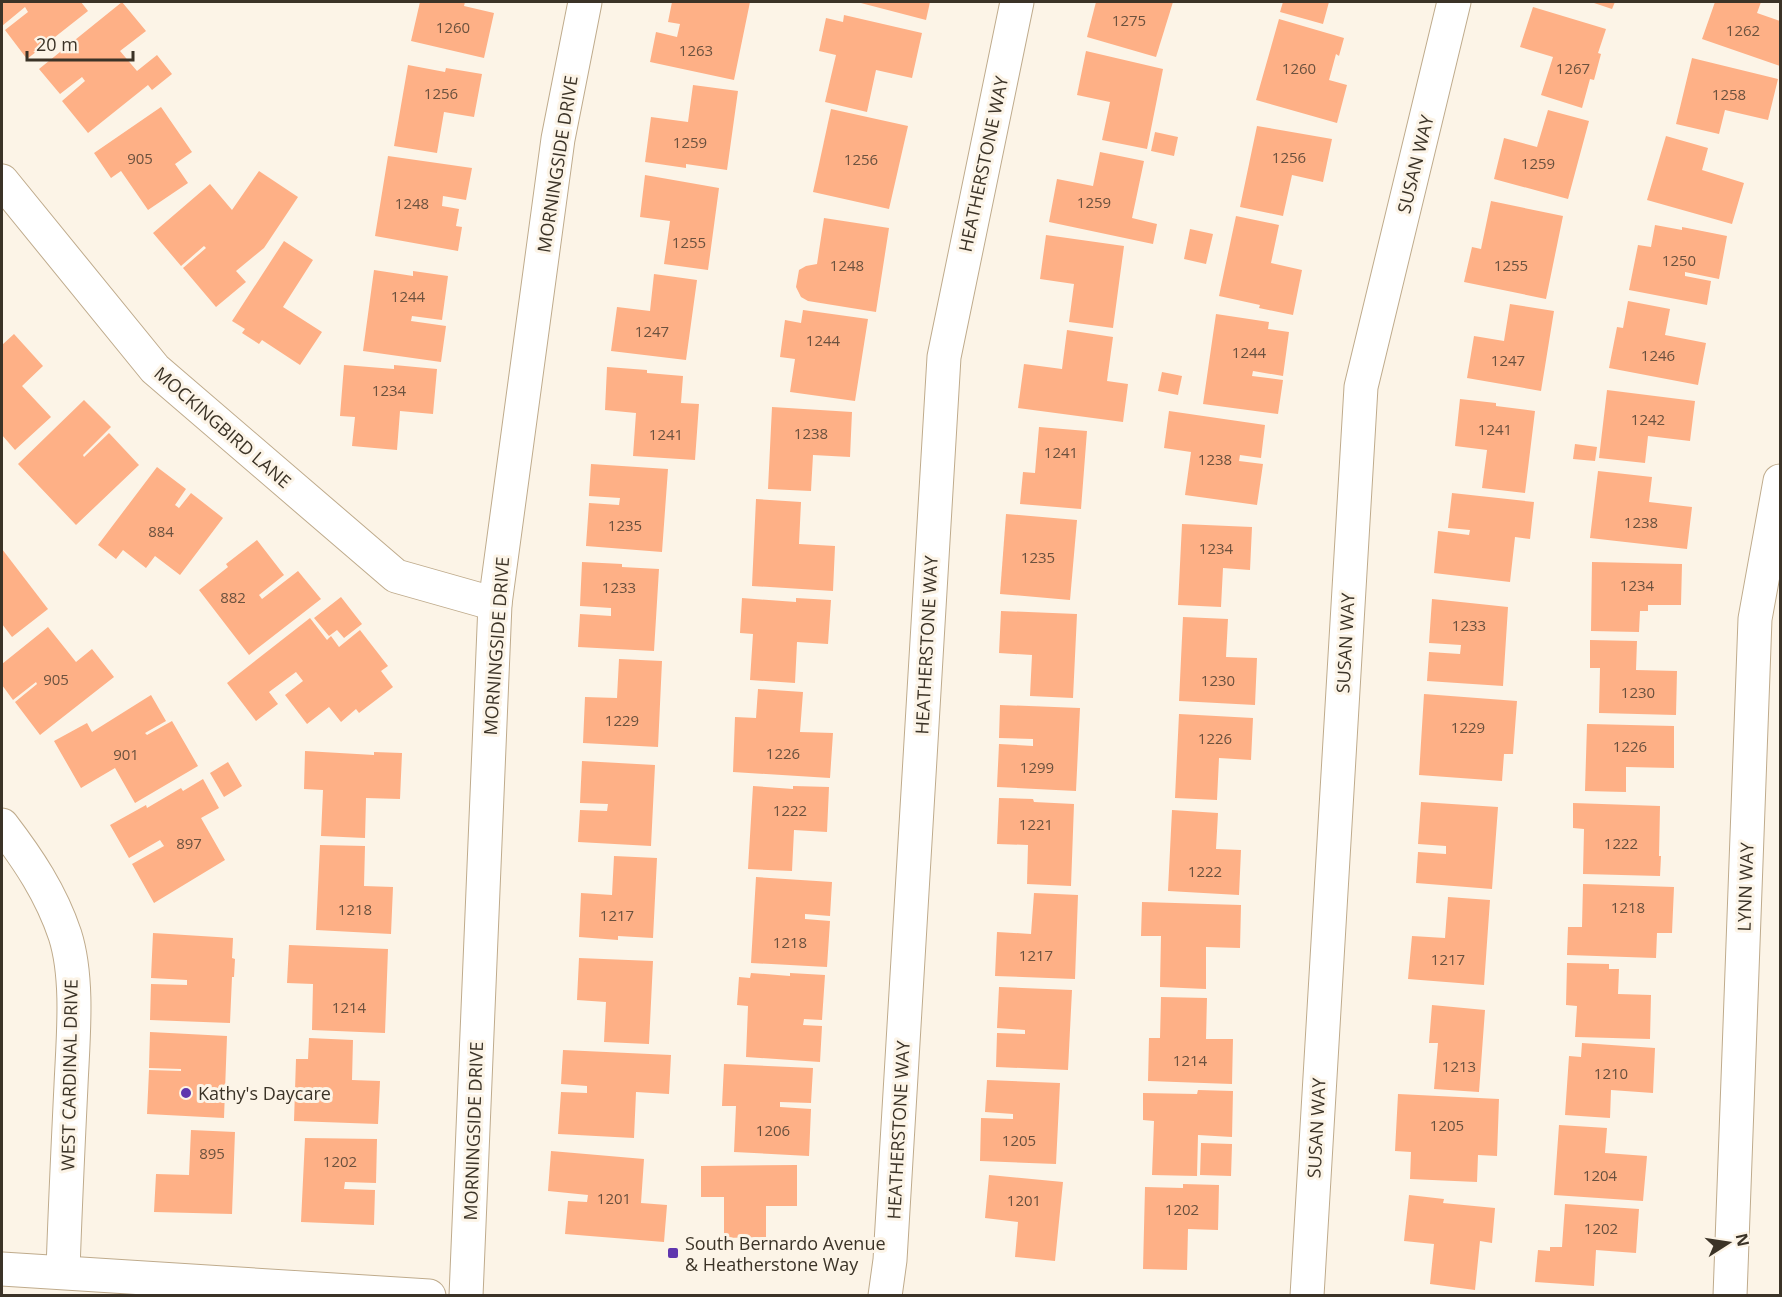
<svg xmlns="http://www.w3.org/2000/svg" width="1782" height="1297" viewBox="0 0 1782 1297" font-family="'Open Sans',sans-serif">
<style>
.building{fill:#feb086}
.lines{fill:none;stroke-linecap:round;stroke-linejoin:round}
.street-casing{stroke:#bfab8c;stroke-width:35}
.secondary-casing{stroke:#bfab8c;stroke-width:35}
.street{stroke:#fff;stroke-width:33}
.secondary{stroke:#fff;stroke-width:33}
.poi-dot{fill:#5f36ae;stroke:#fcf4e7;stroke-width:2}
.labels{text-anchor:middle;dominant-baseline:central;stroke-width:6;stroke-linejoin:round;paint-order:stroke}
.number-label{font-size:15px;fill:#6c523f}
.street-label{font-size:18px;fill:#3b3327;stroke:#fcf4e7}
.poi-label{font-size:18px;fill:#3b3327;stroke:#fcf4e7;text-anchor:start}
</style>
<rect width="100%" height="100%" fill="#fcf4e7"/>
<!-- building -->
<g class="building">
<polygon points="2,2 81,2 88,11 27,59 5,30 28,12 25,7 2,26"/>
<polygon points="122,2 146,31 120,51 137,71 157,55 172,74 152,90 148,85 88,133 62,101 85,81 82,77 60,94 39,69"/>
<polygon points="420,2 465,2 464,6 494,13 484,58 411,41"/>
<polygon points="672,2 750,2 734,80 650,62 656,32 677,37 680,24 668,22"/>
<polygon points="857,2 930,2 926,20"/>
<polygon points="1096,2 1173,2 1156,57 1087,37"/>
<polygon points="1283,2 1329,2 1323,24 1280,12"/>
<polygon points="1591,2 1615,2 1612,9"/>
<polygon points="1715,2 1761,2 1757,13 1780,21 1780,66 1702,39"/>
<polygon points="1533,7 1606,29 1598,53 1601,54 1594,80 1590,79 1582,108 1541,95 1553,57 1520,47"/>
<polygon points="844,15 922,33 912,78 876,70 867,112 825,102 836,55 819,51 826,18 843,22"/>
<polygon points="1279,19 1344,38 1339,56 1336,54 1329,80 1347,85 1337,123 1256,100"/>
<polygon points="1086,51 1163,69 1147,149 1102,140 1110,102 1077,95"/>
<polygon points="1692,58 1778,79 1768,120 1725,110 1719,134 1676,124"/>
<polygon points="408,65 445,72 446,68 482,74 474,117 444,112 437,153 394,146"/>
<polygon points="693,85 738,91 727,170 686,164 686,168 645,162 651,117 688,122"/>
<polygon points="161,107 192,152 175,164 188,183 148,210 121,171 111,178 94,153"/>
<polygon points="831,109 908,126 889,209 813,192"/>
<polygon points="1548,110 1589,121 1568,199 1494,179 1504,138 1537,147"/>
<polygon points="1257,126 1332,139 1323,182 1292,175 1283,216 1240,207"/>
<polygon points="1155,132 1178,137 1174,156 1151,151"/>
<polygon points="1666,136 1708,148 1702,170 1744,183 1732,224 1647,200"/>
<polygon points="1100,152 1144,161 1132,218 1157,224 1153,244 1049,222 1057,179 1093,186"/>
<polygon points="388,156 472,168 466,200 443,196 442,206 459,209 456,226 462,227 458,251 375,236"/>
<polygon points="259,171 298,197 264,248 236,271 246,282 216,307 183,268 206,248 204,246 181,266 153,233 210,184 232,210"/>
<polygon points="645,175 719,188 708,270 664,264 670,221 640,217"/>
<polygon points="1491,201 1563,216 1546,299 1464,282 1472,247 1481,249"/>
<polygon points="1236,216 1279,225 1271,263 1302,270 1293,315 1259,308 1260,305 1219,296"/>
<polygon points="824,218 889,228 876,312 808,301 801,297 796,287 799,270 806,266 817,264"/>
<polygon points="1655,225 1682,230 1682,227 1727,236 1719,279 1685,272 1685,276 1711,281 1707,305 1629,290 1638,245 1651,247"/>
<polygon points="1190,229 1213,234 1206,264 1184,259"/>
<polygon points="1046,235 1124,246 1113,328 1069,322 1074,284 1040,279"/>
<polygon points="284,241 313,260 283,307 322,332 300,365 262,340 259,344 242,333 245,329 232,321"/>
<polygon points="374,270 413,276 413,271 448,276 442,320 412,316 411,321 446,326 441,362 363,351"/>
<polygon points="654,274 697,280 686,360 611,351 617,307 650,311"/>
<polygon points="1628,301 1670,309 1665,335 1706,343 1698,385 1609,368 1617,327 1623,328"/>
<polygon points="1510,304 1554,311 1541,391 1467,378 1474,336 1504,341"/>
<polygon points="803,310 868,319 855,401 790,392 795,359 780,357 785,320 801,323"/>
<polygon points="1216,314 1269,322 1268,329 1289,332 1283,376 1253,371 1252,376 1283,380 1278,414 1203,404"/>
<polygon points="1067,330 1113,337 1107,381 1128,384 1123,422 1018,408 1024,364 1062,369"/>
<polygon points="14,334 43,366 22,386 51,417 15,450 2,435 2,345"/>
<polygon points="344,365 394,369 394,365 437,369 433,414 400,411 397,450 352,446 355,417 340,416"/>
<polygon points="607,367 647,370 647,373 683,376 681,403 699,404 695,460 633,456 636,413 605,410"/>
<polygon points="1162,372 1182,376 1178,395 1158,391"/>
<polygon points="1607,390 1695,401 1690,441 1648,436 1645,463 1599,458"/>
<polygon points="1460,399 1496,403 1496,406 1535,411 1525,493 1482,488 1487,450 1455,446"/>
<polygon points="84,400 111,427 83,455 84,457 109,433 139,465 76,525 18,464"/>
<polygon points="772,407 852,412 850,457 813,455 811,491 768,489"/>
<polygon points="1169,411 1265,425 1261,458 1240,455 1239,461 1263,464 1257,505 1185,495 1191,452 1164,448"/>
<polygon points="1039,427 1087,431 1081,509 1020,504 1023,472 1035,473"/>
<polygon points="1575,444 1597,447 1595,461 1573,459"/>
<polygon points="591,464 668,469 662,552 586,546 589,503 619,505 620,498 589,496"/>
<polygon points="157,467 186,489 175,505 179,508 191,493 223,518 180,575 155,556 146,568 123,550 116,559 98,545"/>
<polygon points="1598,471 1652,477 1649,502 1692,507 1687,549 1590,538"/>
<polygon points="1452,493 1534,502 1530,539 1515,537 1510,582 1434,573 1438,531 1469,535 1470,530 1448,528"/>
<polygon points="756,499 801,502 799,544 835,546 833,591 752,586"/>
<polygon points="1006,514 1077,520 1070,600 1000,594"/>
<polygon points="1182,524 1252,527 1250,570 1223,568 1221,607 1178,605"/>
<polygon points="257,540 284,575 259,595 262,599 298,571 321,599 249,655 199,590 228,567 226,564"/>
<polygon points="2,549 48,609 12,637 2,624"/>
<polygon points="582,562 622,564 622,567 659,569 654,651 578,647 580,614 611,616 611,608 580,606"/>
<polygon points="1592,562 1682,564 1681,605 1648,605 1648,611 1640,611 1639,632 1591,631"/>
<polygon points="341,597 362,624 344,638 337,630 329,636 314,618"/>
<polygon points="742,598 796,602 796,598 831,600 828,644 797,642 795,683 750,680 753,634 740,633"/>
<polygon points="1432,599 1508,607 1503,686 1427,681 1429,652 1460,654 1461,645 1429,643"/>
<polygon points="1001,611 1077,614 1073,698 1030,696 1032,655 999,653"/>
<polygon points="1183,617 1228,619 1226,657 1257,658 1255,705 1179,701"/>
<polygon points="310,618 327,640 331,636 339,647 360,630 388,666 381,671 393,687 359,713 356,709 341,722 329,707 307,724 285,695 303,681 296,672 269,692 278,704 256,721 227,683"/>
<polygon points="48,627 76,662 92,649 114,677 40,735 15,702 37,684 36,682 13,700 2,685 2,664"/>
<polygon points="1590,640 1637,641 1636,670 1677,671 1676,715 1599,713 1600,668 1590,668"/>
<polygon points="619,659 662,661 658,747 583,743 585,697 617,698"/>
<polygon points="758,689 803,692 800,732 833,733 830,778 733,772 735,717 756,718"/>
<polygon points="1424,694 1517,701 1513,754 1504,754 1502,781 1419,775"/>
<polygon points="151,695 166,721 145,733 147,735 172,721 198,766 135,803 115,768 81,788 54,741 87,723 92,732"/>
<polygon points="1000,705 1080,708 1076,791 997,787 999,744 1033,746 1033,739 999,738"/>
<polygon points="1179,714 1253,718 1251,760 1219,758 1217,800 1175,798"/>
<polygon points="1587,724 1674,726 1674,768 1626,767 1626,792 1585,791"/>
<polygon points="305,751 374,755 374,752 402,753 400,799 366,798 365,838 321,836 323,790 304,789"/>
<polygon points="582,761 655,765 651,846 578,842 580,810 607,811 608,804 580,803"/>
<polygon points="228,762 242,786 224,797 210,773"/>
<polygon points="203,779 219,808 201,818 225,860 154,903 132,864 164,846 160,840 129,858 110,825 146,805 147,808 181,788 183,791"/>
<polygon points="753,786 793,789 793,786 829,787 827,832 794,830 792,871 748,869"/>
<polygon points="999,798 1033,799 1034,802 1074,804 1071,886 1027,884 1028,845 997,844"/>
<polygon points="1421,802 1498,807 1492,889 1416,883 1418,852 1446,854 1446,846 1418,844"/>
<polygon points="1573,803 1660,806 1659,856 1661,856 1660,876 1583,874 1584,829 1573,828"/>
<polygon points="1172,810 1218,813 1216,849 1241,850 1239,895 1168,891"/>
<polygon points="320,845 365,846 364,886 393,887 391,934 316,930"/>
<polygon points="614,856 657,858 653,938 618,936 618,940 579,937 581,893 612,895"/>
<polygon points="756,877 832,882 830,916 805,914 805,919 830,921 827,967 751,963"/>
<polygon points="1583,884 1674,887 1672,933 1657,933 1656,958 1567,955 1568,927 1582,927"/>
<polygon points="1034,893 1078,895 1075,979 995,976 997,932 1031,934"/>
<polygon points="1448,897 1490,900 1484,985 1408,979 1412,936 1445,938"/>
<polygon points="1142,902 1241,905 1240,948 1206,947 1206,989 1160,987 1161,936 1141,936"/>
<polygon points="153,933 233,938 232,958 235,959 234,977 232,977 230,1023 150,1020 151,984 187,985 187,980 151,978"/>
<polygon points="289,945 388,949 385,1033 312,1030 313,984 287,983"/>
<polygon points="579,958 653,961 649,1044 604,1042 606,1002 577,1000"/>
<polygon points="1567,963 1609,964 1609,969 1619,969 1618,994 1651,995 1650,1039 1575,1037 1577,1006 1566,1005"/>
<polygon points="751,973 790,976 790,973 825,975 822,1020 804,1019 803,1025 822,1026 820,1062 746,1057 748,1006 737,1005 739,977 750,978"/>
<polygon points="999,987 1072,990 1068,1070 996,1067 997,1033 1025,1034 1025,1030 997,1028"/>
<polygon points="1161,997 1207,998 1206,1039 1233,1039 1232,1084 1148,1081 1149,1038 1160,1038"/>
<polygon points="1432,1005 1485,1010 1479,1092 1434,1089 1438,1043 1429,1043"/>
<polygon points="150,1032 227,1036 224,1118 147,1114 149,1070 181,1071 181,1069 149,1068"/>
<polygon points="309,1038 353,1040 352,1080 380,1081 378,1124 294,1121 296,1059 308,1059"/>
<polygon points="1582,1043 1655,1048 1653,1093 1611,1090 1610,1118 1565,1115 1569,1056 1581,1057"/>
<polygon points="563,1050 671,1055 669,1094 636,1092 634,1138 558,1134 561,1092 587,1093 587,1086 561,1084"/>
<polygon points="724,1064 813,1068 811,1103 780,1102 780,1107 811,1109 809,1156 734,1152 736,1106 722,1106"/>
<polygon points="987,1080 1060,1083 1056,1164 980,1161 981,1118 1013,1119 1013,1114 985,1112"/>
<polygon points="1198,1090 1233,1091 1232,1137 1198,1135 1197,1176 1152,1175 1154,1121 1143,1120 1143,1093 1197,1094"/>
<polygon points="1398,1094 1499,1099 1497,1156 1478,1155 1477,1182 1410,1179 1411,1152 1395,1151"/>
<polygon points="1559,1125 1607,1128 1605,1153 1647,1156 1643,1201 1554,1195"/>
<polygon points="191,1130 235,1132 232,1214 154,1212 156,1174 189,1175"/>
<polygon points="305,1138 377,1139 376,1183 345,1182 344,1189 375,1190 374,1225 301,1222"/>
<polygon points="1201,1143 1232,1144 1231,1176 1200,1175"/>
<polygon points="551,1151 644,1159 641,1203 667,1205 664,1242 565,1234 568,1201 587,1202 588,1195 548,1191"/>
<polygon points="797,1165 797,1206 766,1206 766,1237 724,1238 724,1197 701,1197 701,1166"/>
<polygon points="989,1175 1063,1182 1055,1261 1015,1257 1018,1222 985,1218"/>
<polygon points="1183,1184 1219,1185 1218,1230 1188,1229 1187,1270 1143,1269 1145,1187 1183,1188"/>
<polygon points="1409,1195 1444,1199 1443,1203 1495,1208 1492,1243 1480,1241 1475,1290 1430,1284 1434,1244 1404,1241"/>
<polygon points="1565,1204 1639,1209 1636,1253 1596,1250 1594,1286 1535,1282 1538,1250 1550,1251 1550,1247 1562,1247"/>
</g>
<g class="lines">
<defs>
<g id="street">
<polyline points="2,181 155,369 396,576 495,604"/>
<path d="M2,825C28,859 51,893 65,935C79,979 73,1039 71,1085C68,1147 65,1209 63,1271"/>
<polyline points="466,1296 495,604 558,139 585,2"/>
<polyline points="885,1296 890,1260 944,357 1017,2"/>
<polyline points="1307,1296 1361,387 1454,2"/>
<polyline points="1730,1296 1755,619 1780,481"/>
</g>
<polyline id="secondary" points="2,1269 429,1296"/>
</defs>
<!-- street casing -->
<use href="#street" class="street-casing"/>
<!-- secondary casing -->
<use href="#secondary" class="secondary-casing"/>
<!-- street -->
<use href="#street" class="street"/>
<!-- secondary -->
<use href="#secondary" class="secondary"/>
</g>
<!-- markers -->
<g class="poi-dot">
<circle cx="186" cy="1093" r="6"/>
<rect x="667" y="1247" width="12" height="12" rx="3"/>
</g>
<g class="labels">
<!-- number labels -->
<g class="number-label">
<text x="1129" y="20">1275</text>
<text x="453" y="27">1260</text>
<text x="1743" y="30">1262</text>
<text x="696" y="50">1263</text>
<text x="1299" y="68">1260</text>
<text x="1573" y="68">1267</text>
<text x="441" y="93">1256</text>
<text x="1729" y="94">1258</text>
<text x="690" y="142">1259</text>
<text x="1289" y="157">1256</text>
<text x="140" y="158">905</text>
<text x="861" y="159">1256</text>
<text x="1538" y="163">1259</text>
<text x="1094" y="202">1259</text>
<text x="412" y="203">1248</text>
<text x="689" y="242">1255</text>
<text x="1679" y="260">1250</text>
<text x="847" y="265">1248</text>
<text x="1511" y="265">1255</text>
<text x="408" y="296">1244</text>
<text x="652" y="331">1247</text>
<text x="823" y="340">1244</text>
<text x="1249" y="352">1244</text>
<text x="1658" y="355">1246</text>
<text x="1508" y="360">1247</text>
<text x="389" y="390">1234</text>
<text x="1648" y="419">1242</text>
<text x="1495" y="429">1241</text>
<text x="811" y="433">1238</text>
<text x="666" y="434">1241</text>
<text x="1061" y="452">1241</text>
<text x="1215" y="459">1238</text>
<text x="1641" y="522">1238</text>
<text x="625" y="525">1235</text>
<text x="161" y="531">884</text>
<text x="1216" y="548">1234</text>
<text x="1038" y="557">1235</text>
<text x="1637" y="585">1234</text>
<text x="619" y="587">1233</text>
<text x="233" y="597">882</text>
<text x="1469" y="625">1233</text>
<text x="56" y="679">905</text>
<text x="1218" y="680">1230</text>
<text x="1638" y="692">1230</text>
<text x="622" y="720">1229</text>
<text x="1468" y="727">1229</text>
<text x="1215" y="738">1226</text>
<text x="1630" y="746">1226</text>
<text x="783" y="753">1226</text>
<text x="126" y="754">901</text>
<text x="1037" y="767">1299</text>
<text x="790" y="810">1222</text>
<text x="1036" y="824">1221</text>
<text x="189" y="843">897</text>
<text x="1621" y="843">1222</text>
<text x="1205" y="871">1222</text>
<text x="1628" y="907">1218</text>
<text x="355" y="909">1218</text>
<text x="617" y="915">1217</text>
<text x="790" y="942">1218</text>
<text x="1036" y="955">1217</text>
<text x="1448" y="959">1217</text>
<text x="349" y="1007">1214</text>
<text x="1190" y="1060">1214</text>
<text x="1459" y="1066">1213</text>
<text x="1611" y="1073">1210</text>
<text x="1447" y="1125">1205</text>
<text x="773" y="1130">1206</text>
<text x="1019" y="1140">1205</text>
<text x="212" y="1153">895</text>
<text x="340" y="1161">1202</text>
<text x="1600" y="1175">1204</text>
<text x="614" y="1198">1201</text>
<text x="1024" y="1200">1201</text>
<text x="1182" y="1209">1202</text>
<text x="1601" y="1228">1202</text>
</g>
<!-- street labels -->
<g class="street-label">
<text transform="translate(557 164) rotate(-81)">MORNINGSIDE DRIVE</text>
<text transform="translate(983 164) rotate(-78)">HEATHERSTONE WAY</text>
<text transform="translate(1415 164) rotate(-76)">SUSAN WAY</text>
<text transform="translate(223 427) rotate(41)">MOCKINGBIRD LANE</text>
<text transform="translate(1345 643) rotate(-87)">SUSAN WAY</text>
<text transform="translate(926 645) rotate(-87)">HEATHERSTONE WAY</text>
<text transform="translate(496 646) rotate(-86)">MORNINGSIDE DRIVE</text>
<text transform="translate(1745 887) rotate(-88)">LYNN WAY</text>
<text transform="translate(69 1075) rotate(-89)">WEST CARDINAL DRIVE</text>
<text transform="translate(1316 1128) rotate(-87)">SUSAN WAY</text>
<text transform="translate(898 1130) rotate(-87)">HEATHERSTONE WAY</text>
<text transform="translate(473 1131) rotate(-88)">MORNINGSIDE DRIVE</text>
</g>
<!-- poi labels -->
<g class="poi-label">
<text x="198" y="1093">Kathy's Daycare</text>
<text x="685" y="1243">South Bernardo Avenue<tspan x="685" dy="21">&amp; Heatherstone Way</tspan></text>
</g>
</g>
<!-- border -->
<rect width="1782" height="1297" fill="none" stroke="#3b3327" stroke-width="6"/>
<!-- north arrow -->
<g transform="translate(1728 1243) rotate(78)" stroke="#fcf4e7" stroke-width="4.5" paint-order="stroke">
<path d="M0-4.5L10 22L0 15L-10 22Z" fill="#3b3327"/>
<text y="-9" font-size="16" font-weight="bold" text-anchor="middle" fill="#3b3327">N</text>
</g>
<!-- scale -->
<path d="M27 51v9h106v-9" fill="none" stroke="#3b3327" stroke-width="3"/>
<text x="36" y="51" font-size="18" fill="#3b3327" stroke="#fcf4e7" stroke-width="4.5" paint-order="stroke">20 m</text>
</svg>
